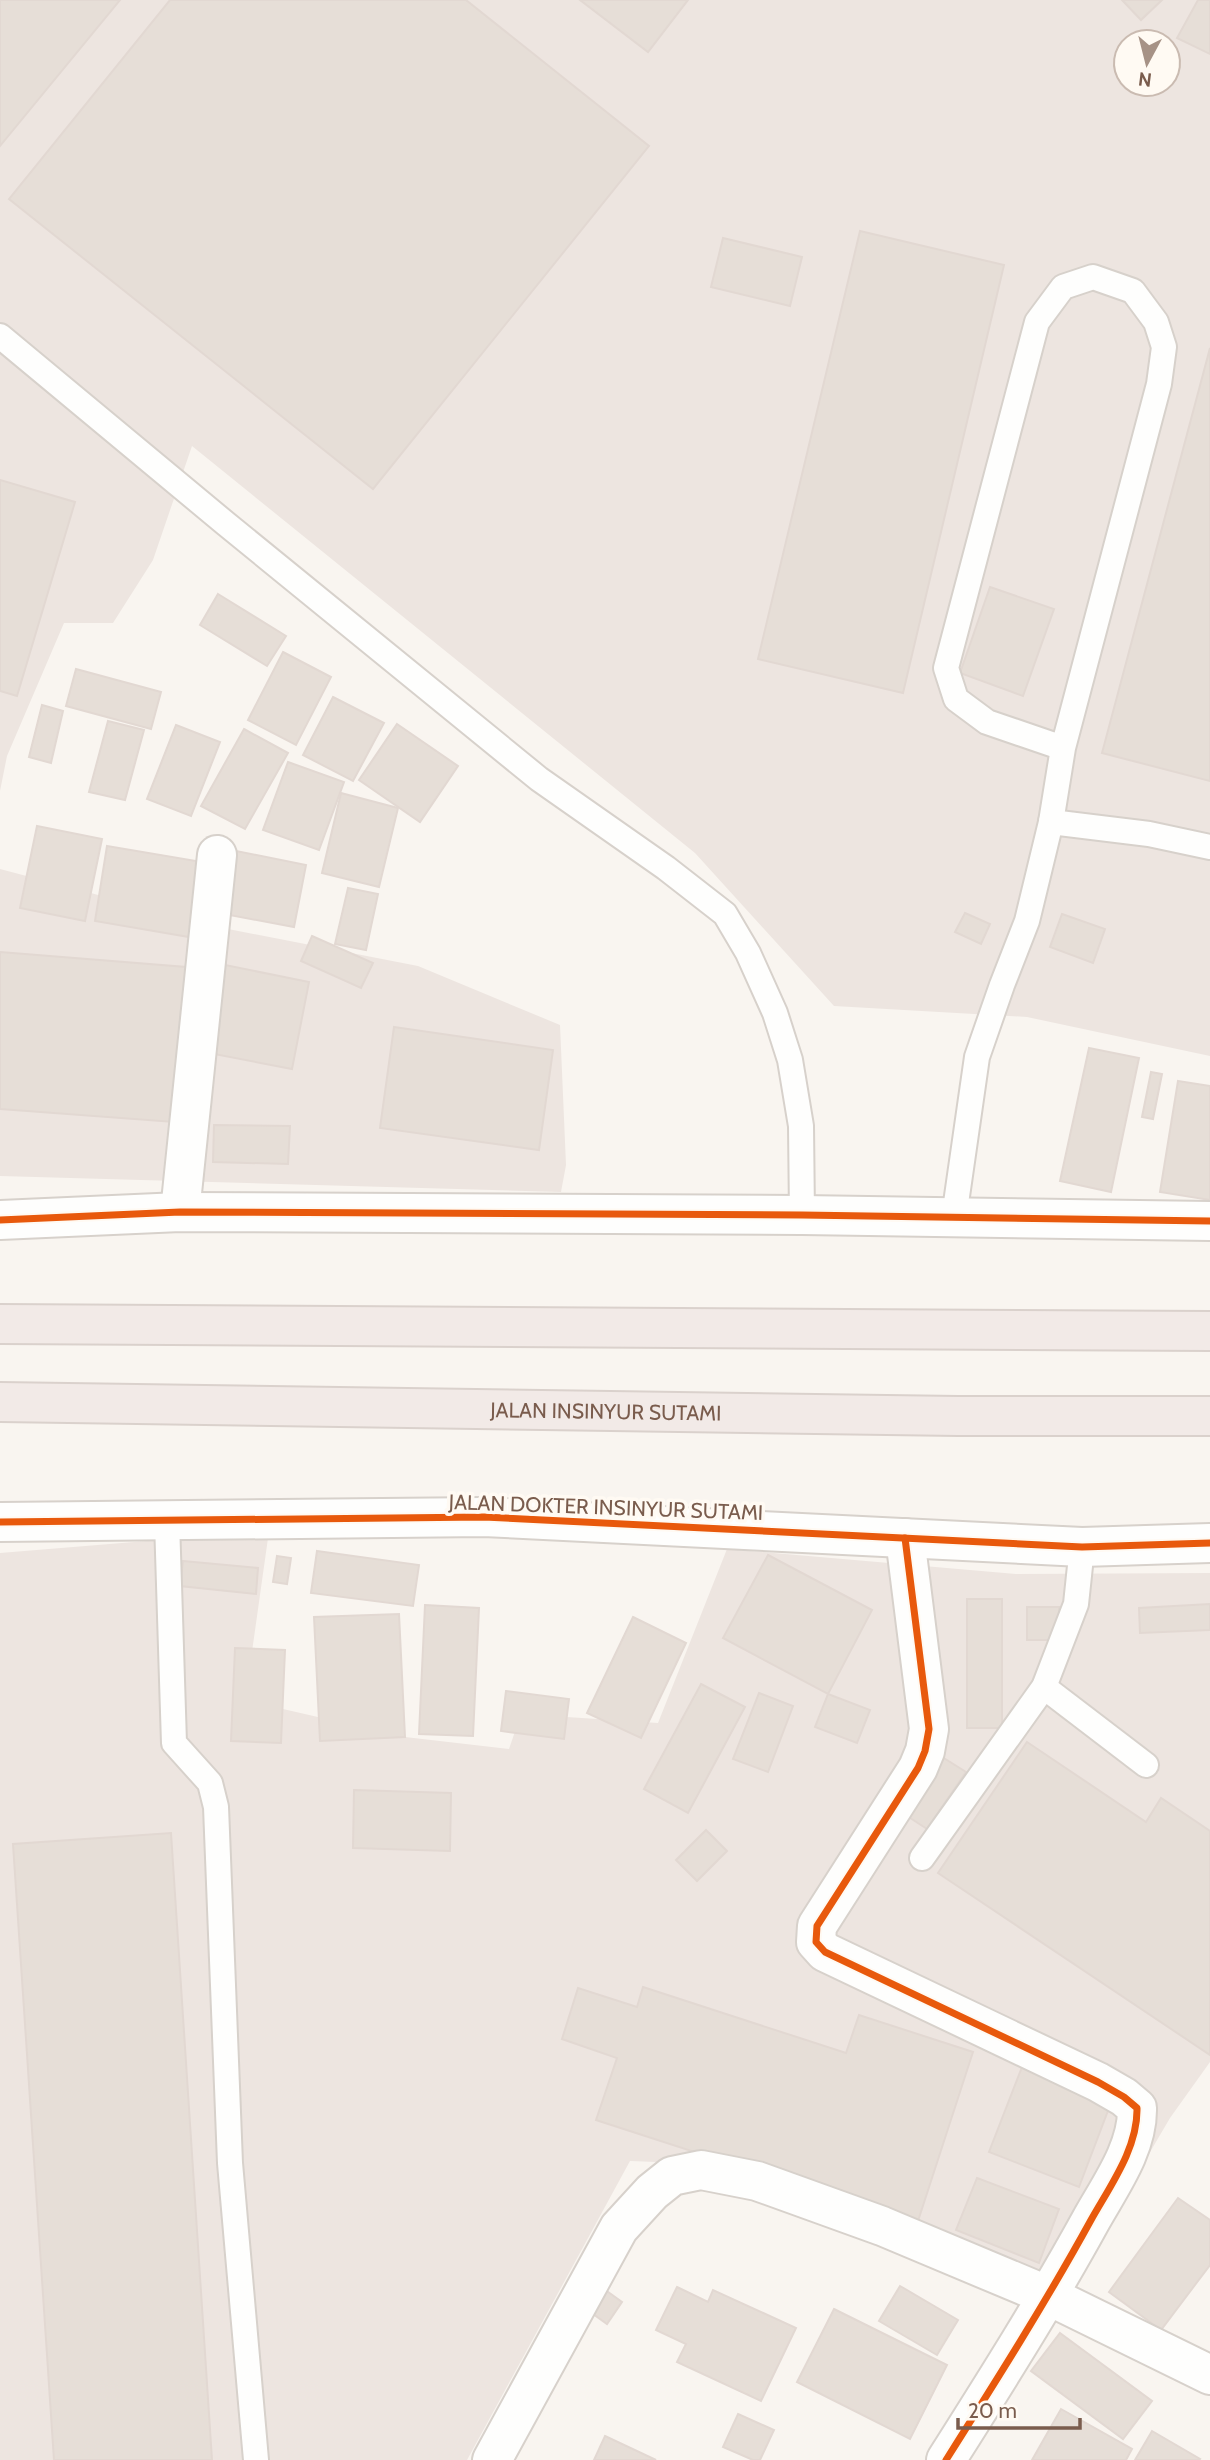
<svg xmlns="http://www.w3.org/2000/svg" width="1210" height="2460" viewBox="0 0 1210 2460" font-family="Cabin,sans-serif">
<style>
.industrial{fill:#ede5e0;fill-rule:evenodd}
.building{fill:#e6ded7;stroke:#e2d8d2;stroke-width:2}
.lines{fill:none;stroke-linecap:round;stroke-linejoin:round}
.service-casing{stroke:#d7d1cb;stroke-width:28}
.minor-casing{stroke:#d7d1cb;stroke-width:42}
.tertiary-casing{stroke:#d7d1cb;stroke-width:42}
.motorway-casing{stroke:#dad1cc;stroke-width:42}
.service{stroke:#fefefd;stroke-width:24}
.minor{stroke:#fefefd;stroke-width:38}
.tertiary{stroke:#fefefd;stroke-width:38}
.motorway{stroke:#f2eae7;stroke-width:38}
.cycleway-casing{stroke:#fffaf3;stroke-width:11}
.cycleway{stroke:#e8590c;stroke-width:7}
.labels{text-anchor:middle;dominant-baseline:central;stroke-width:7;stroke-linejoin:round;paint-order:stroke}
.street-label{font-size:21px;fill:#7a5c4d;stroke:#fffaf3}
</style>
<rect width="100%" height="100%" fill="#f9f5f0"/>
<!-- industrial -->
<g class="industrial">
<path d="M0,0H1210V1056L1027,1017L834,1006L695,853L192,446L153,560L113,623H64L7,756L0,791ZM1126,42H1168V84H1126Z"/>
<polygon points="0,869 223,928 418,966 560,1025 566,1165 561,1192 0,1176"/>
<polygon points="269,1531 249,1673 283,1709 405,1737 509,1749 521,1714 658,1723 727,1549 1016,1574 1210,1573 1210,2062 1170,2118 1072,2285 735,2165 630,2161 467,2460 0,2460 0,1553"/>
</g>
<!-- building -->
<g class="building">
<polygon points="0,0 120,0 0,146"/>
<polygon points="170,0 466,0 649,146 373,489 9,199"/>
<polygon points="580,0 688,0 648,52"/>
<polygon points="1122,0 1162,0 1141,20"/>
<polygon points="1198,0 1210,0 1210,54 1177,38"/>
<polygon points="860,231 1004,265 903,693 758,659"/>
<polygon points="723,238 802,257 790,306 711,287"/>
<polygon points="1210,348 1210,781 1102,753"/>
<polygon points="0,480 75,502 17,696 0,691"/>
<polygon points="990,587 1054,609 1023,696 960,673"/>
<polygon points="218,594 286,636 267,666 200,625"/>
<polygon points="283,652 331,677 296,745 248,720"/>
<polygon points="76,669 161,692 151,729 66,706"/>
<polygon points="333,697 384,723 353,781 303,755"/>
<polygon points="42,705 63,711 51,763 29,757"/>
<polygon points="108,721 144,730 125,800 89,792"/>
<polygon points="397,724 458,766 420,822 359,780"/>
<polygon points="176,725 220,742 191,816 147,799"/>
<polygon points="244,729 288,753 245,829 201,806"/>
<polygon points="288,762 344,782 319,850 263,830"/>
<polygon points="341,793 398,808 379,887 322,873"/>
<polygon points="37,826 102,839 85,921 20,908"/>
<polygon points="107,846 202,862 189,937 95,921"/>
<polygon points="231,850 306,865 294,927 219,913"/>
<polygon points="348,888 378,894 366,950 335,944"/>
<polygon points="965,913 990,924 981,944 955,932"/>
<polygon points="1062,914 1105,929 1093,963 1050,947"/>
<polygon points="312,936 373,963 361,988 301,961"/>
<polygon points="0,952 186,967 174,1122 0,1109"/>
<polygon points="225,965 309,982 292,1069 209,1053"/>
<polygon points="394,1027 553,1050 539,1150 380,1128"/>
<polygon points="1089,1048 1139,1058 1111,1192 1060,1181"/>
<polygon points="1151,1072 1162,1074 1153,1119 1142,1117"/>
<polygon points="1178,1081 1210,1086 1210,1200 1160,1192"/>
<polygon points="214,1125 290,1126 288,1164 213,1162"/>
<polygon points="317,1551 419,1565 413,1606 311,1593"/>
<polygon points="768,1555 872,1610 828,1694 723,1638"/>
<polygon points="277,1556 291,1558 287,1584 273,1582"/>
<polygon points="183,1561 258,1568 256,1594 180,1586"/>
<rect x="967" y="1599" width="35" height="129"/>
<polygon points="1210,1604 1210,1630 1140,1633 1139,1608"/>
<polygon points="425,1605 479,1608 473,1736 419,1734"/>
<rect x="1027" y="1607" width="32" height="33"/>
<polygon points="399,1614 405,1737 320,1741 314,1617"/>
<polygon points="633,1617 686,1643 641,1738 587,1713"/>
<polygon points="235,1648 285,1650 281,1743 231,1741"/>
<polygon points="701,1684 745,1707 688,1813 644,1789"/>
<polygon points="506,1691 569,1699 564,1739 501,1731"/>
<polygon points="759,1693 793,1706 768,1772 733,1759"/>
<polygon points="828,1694 870,1710 857,1743 815,1727"/>
<polygon points="1027,1742 1146,1822 1161,1798 1210,1831 1210,2055 938,1873"/>
<polygon points="939,1755 966,1772 927,1829 901,1812"/>
<polygon points="354,1790 451,1793 450,1851 353,1848"/>
<polygon points="706,1830 727,1851 697,1881 676,1860"/>
<polygon points="171,1833 212,2460 54,2460 13,1844"/>
<polygon points="643,1987 846,2053 859,2015 973,2052 917,2224 596,2120 617,2058 562,2039 578,1988 637,2007"/>
<polygon points="1022,2067 1112,2100 1079,2187 989,2152"/>
<polygon points="977,2178 1059,2209 1039,2263 956,2230"/>
<polygon points="1178,2198 1210,2220 1210,2265 1161,2330 1109,2292"/>
<polygon points="900,2286 958,2320 937,2355 879,2321"/>
<polygon points="677,2287 708,2302 713,2290 796,2328 761,2401 677,2362 686,2344 656,2330"/>
<polygon points="604,2289 622,2302 607,2324 589,2311"/>
<polygon points="834,2309 947,2365 910,2439 797,2382"/>
<polygon points="1060,2333 1152,2401 1123,2439 1031,2371"/>
<polygon points="1061,2409 1132,2449 1126,2460 1032,2460"/>
<polygon points="738,2414 774,2430 760,2460 753,2460 723,2447"/>
<polygon points="1152,2431 1200,2459 1199,2460 1135,2460"/>
<polygon points="605,2436 656,2460 594,2460"/>
</g>
<g class="lines">
<defs>
<g id="service">
<polyline points="0,336 225,523 539,779 666,868 725,914 748,953 775,1013 790,1060 801,1126 802,1215"/>
<polyline points="1051,822 1149,834 1210,847"/>
<polyline points="954,1217 977,1057 1002,985 1027,921 1051,822 1063,748 1159,384 1164,347 1156,322 1133,291 1093,277 1063,287 1037,322 946,668 956,699 987,722 1063,748"/>
<polyline points="167,1521 174,1743 210,1783 216,1807 230,2163 256,2460"/>
<polyline points="1044,1687 1146,1765"/>
<polyline points="922,1858 1044,1687 1076,1604 1082,1547"/>
</g>
<g id="minor">
<polyline points="180,1212 217,855"/>
<path d="M905,1538L929,1729L925,1751L918,1768L817,1926L816,1942L825,1952L1098,2082L1124,2097L1137,2108C1138,2148 1110,2186 1091,2220C1046,2302 996,2381 946,2460"/>
<polyline points="492,2460 619,2228 652,2192 672,2176 701,2170 757,2181 882,2226 1049,2296 1210,2375"/>
</g>
<g id="tertiary">
<polyline points="0,1220 180,1212 802,1215 1210,1221"/>
<polyline points="0,1522 484,1517 1082,1547 1210,1543"/>
</g>
<g id="motorway">
<polyline points="0,1324 1210,1331"/>
<path id="s1" d="M0,1402L958,1416H1210"/>
</g>
</defs>
<!-- service casing -->
<use href="#service" class="service-casing"/>
<!-- minor casing -->
<use href="#minor" class="minor-casing"/>
<!-- tertiary casing -->
<use href="#tertiary" class="tertiary-casing"/>
<!-- motorway casing -->
<use href="#motorway" class="motorway-casing"/>
<!-- service -->
<use href="#service" class="service"/>
<!-- minor -->
<use href="#minor" class="minor"/>
<!-- tertiary -->
<use href="#tertiary" class="tertiary"/>
<!-- motorway -->
<use href="#motorway" class="motorway"/>
<defs>
<g id="cycleway">
<polyline points="0,1220 180,1212 802,1215 1210,1221"/>
<polyline points="0,1522 484,1517 1082,1547 1210,1543"/>
<path d="M905,1538L929,1729L925,1751L918,1768L817,1926L816,1942L825,1952L1098,2082L1124,2097L1137,2108C1138,2148 1110,2186 1091,2220C1046,2302 996,2381 946,2460"/>
</g>
</defs>
<!-- cycleway casing -->
<use href="#cycleway" class="cycleway-casing"/>
<!-- cycleway -->
<use href="#cycleway" class="cycleway"/>
</g>
<g class="labels">
<!-- street labels -->
<g class="street-label">
<text stroke="none"><textPath href="#s1" startOffset="606">JALAN INSINYUR SUTAMI</textPath></text>
<text transform="translate(606 1507) rotate(2)">JALAN DOKTER INSINYUR SUTAMI</text>
</g>
</g>
<!-- north arrow -->
<g transform="translate(1147 63) rotate(187)"><circle r="33" fill="#fffaf3" stroke="#cabbb1" stroke-width="2"/>
<path d="M0-5L12 26L0 18L-12 26Z" fill="#a69286"/>
<text y="-10" font-size="19" font-weight="bold" text-anchor="middle" fill="#7a5c4d">N</text>
</g>
<!-- scale -->
<path d="M958 2418v10h122v-10" fill="none" stroke="#7a5c4d" stroke-width="3.5"/>
<text x="968" y="2418" font-size="21" fill="#7a5c4d" stroke="#fffaf3" stroke-width="5" paint-order="stroke">20 m</text>
</svg>
